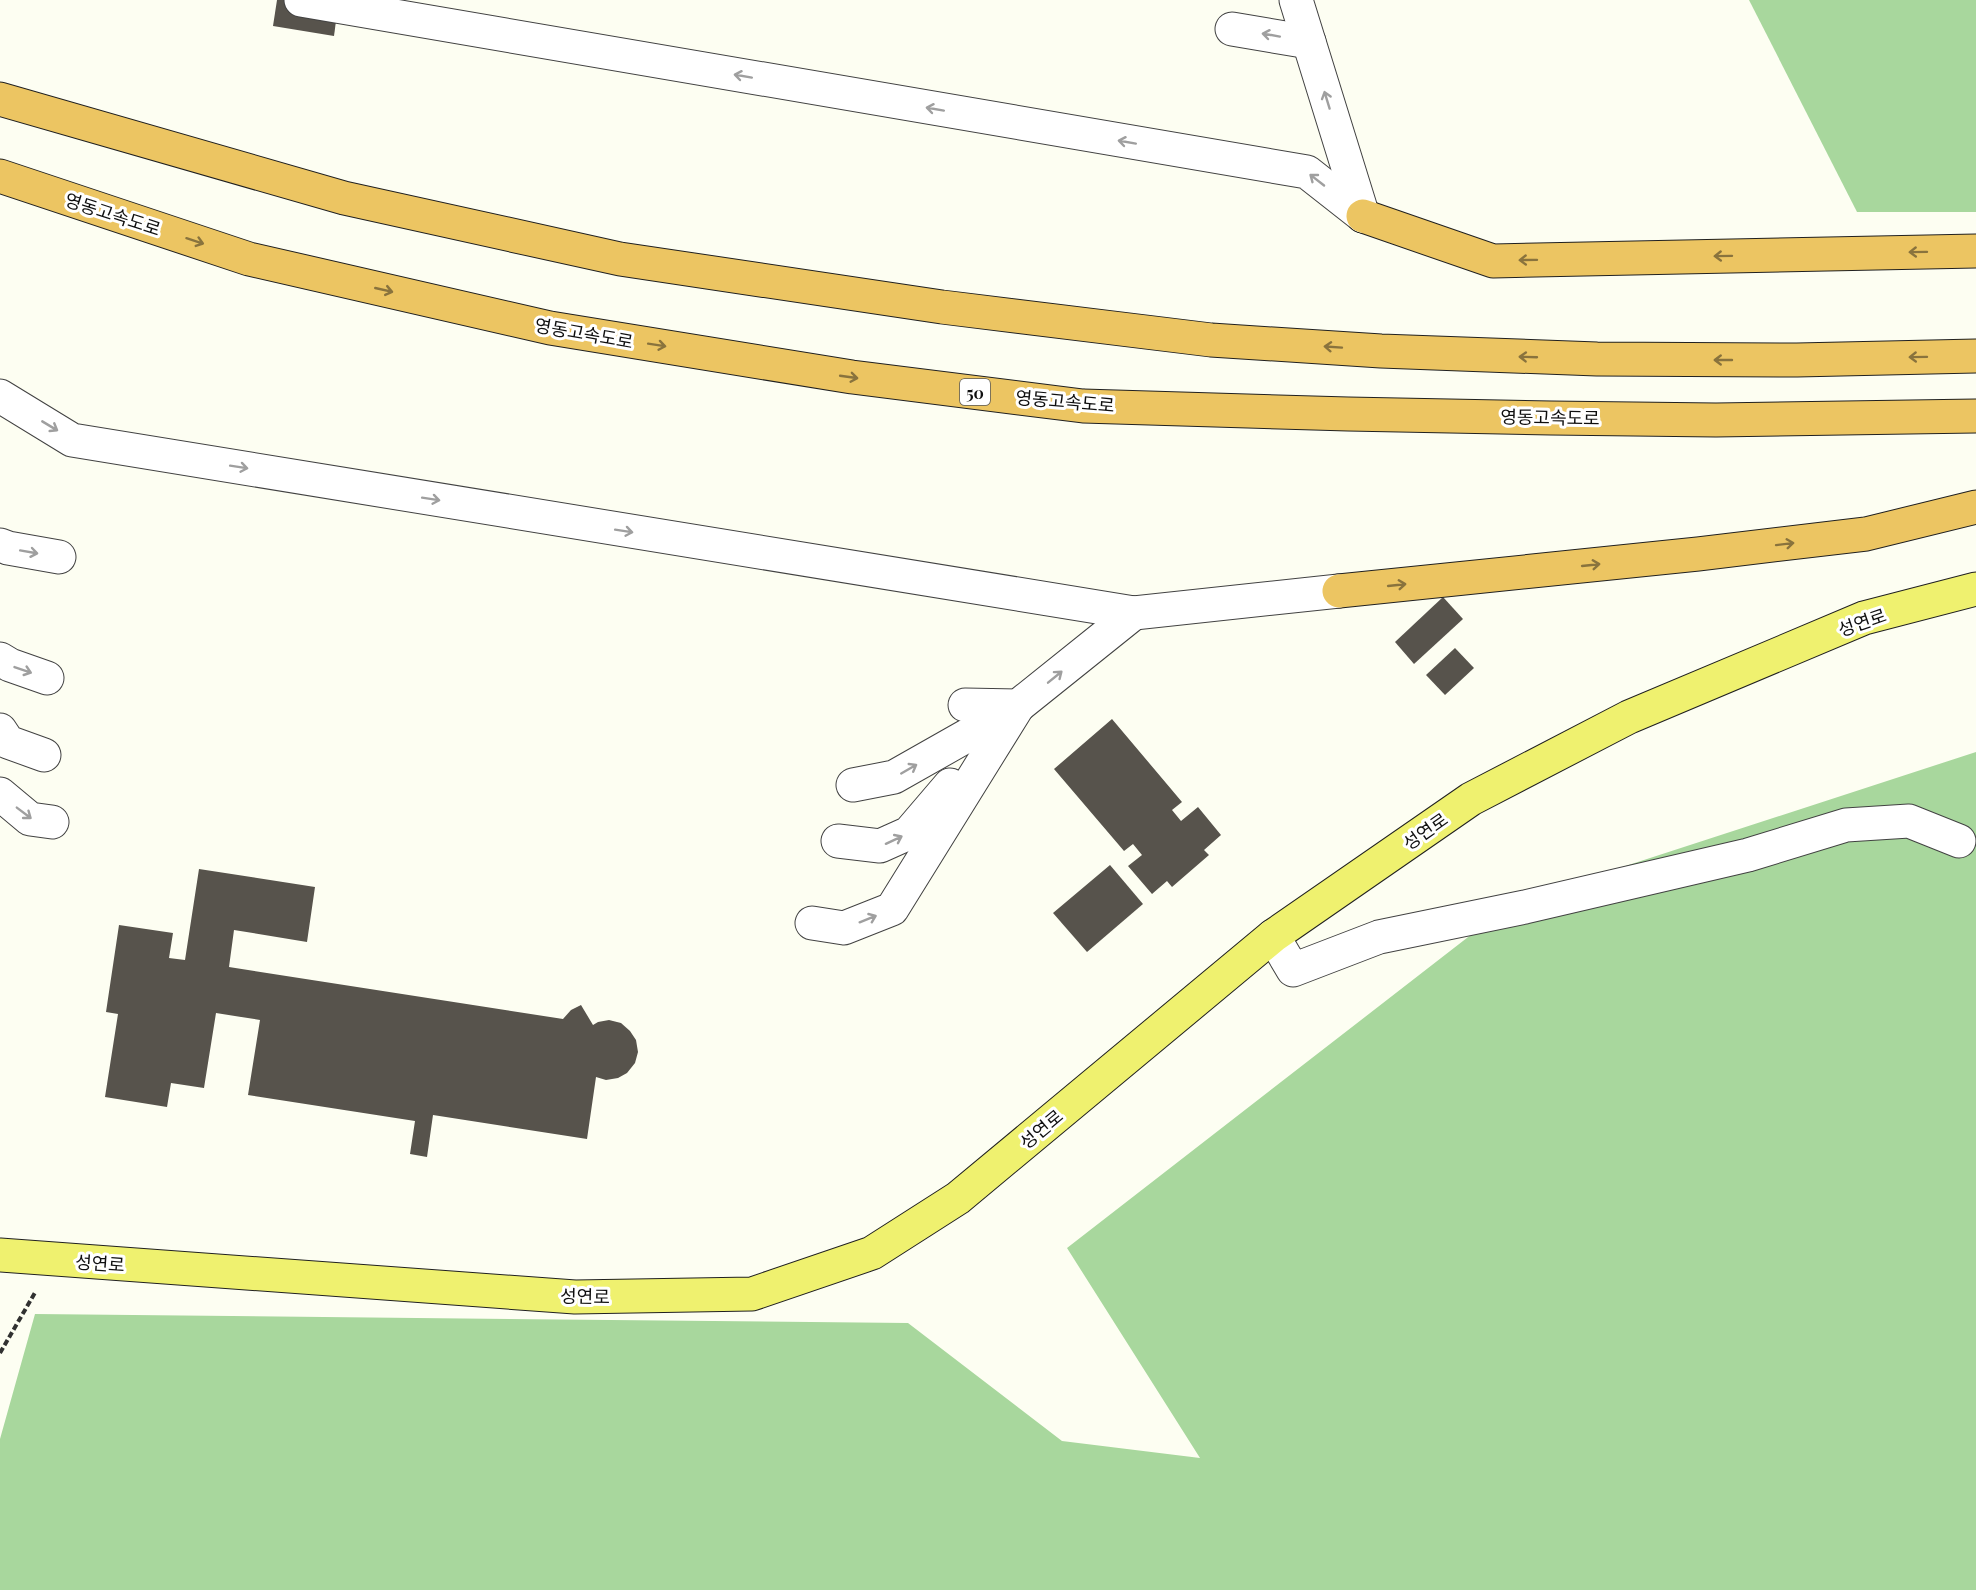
<svg xmlns="http://www.w3.org/2000/svg" width="1976" height="1590" viewBox="0 0 1976 1590" font-family="'Playfair Display','Noto Sans KR',serif">
<style>
.forest{fill:#a8d79d}
.building{fill:#57534c}
.lines{fill:none;stroke-linecap:round;stroke-linejoin:round}
.minor-casing{stroke:#424242;stroke-width:35}
.major-casing{stroke:#202020;stroke-width:35}
.highway-casing{stroke:#202020;stroke-width:35}
.path{stroke:#313131;stroke-width:4;stroke-dasharray:6 3;stroke-linecap:butt}
.minor{stroke:#fff;stroke-width:33}
.major{stroke:#eff16f;stroke-width:33}
.highway{stroke:#ecc562;stroke-width:33}
.oneway{stroke:#9f9f9f}
.oneway2{stroke:#89733d}
.labels{text-anchor:middle;dominant-baseline:central;stroke-width:6;stroke-linejoin:round;paint-order:stroke}
.shield{fill:#fff;stroke:#575757;stroke-width:1.5}
.shield-label{font-size:16px;font-weight:bold;fill:#0f0f0f}
.street-label{font-size:18px;fill:#0f0f0f;stroke:#fff}
</style>
<rect width="100%" height="100%" fill="#fdfef2"/>
<!-- forest -->
<g class="forest">
<polygon points="1749,0 1976,0 1976,212 1857,212"/>
<polygon points="1976,752 1976,1590 0,1590 0,1439 35,1314 908,1323 1062,1441 1200,1458 1067,1248 1512,903"/>
</g>
<!-- building -->
<g class="building">
<polygon points="277,0 303,0 338,6 334,36 273,26"/>
<polygon points="1443,597 1463,619 1414,664 1395,642"/>
<polygon points="1455,648 1474,668 1445,695 1426,675"/>
<polygon points="1112,719 1182,802 1172,810 1181,821 1198,807 1221,835 1204,850 1209,855 1172,887 1167,881 1152,894 1128,866 1142,855 1133,844 1124,851 1054,769"/>
<polygon points="1110,865 1143,904 1087,952 1053,913"/>
<polygon points="199,869 315,887 307,942 234,930 229,967 563,1019 571,1010 581,1005 593,1025 598,1022 609,1020 621,1023 630,1031 636,1040 638,1052 635,1063 627,1073 618,1078 606,1080 596,1077 587,1139 433,1115 427,1157 410,1154 415,1121 248,1095 260,1020 216,1013 204,1088 171,1083 167,1107 105,1097 118,1014 106,1012 119,925 173,933 169,958 185,960"/>
</g>
<g class="lines">
<defs>
<g id="minor">
<polyline points="301,0 1307,172 1363,216"/>
<polyline points="1296,0 1363,216"/>
<polyline points="1232,29 1309,42"/>
<polyline points="0,396 72,440 1134,613 1339,591"/>
<polyline points="0,545 8,548 59,557"/>
<polyline points="0,659 10,665 47,678"/>
<polyline points="965,705 1018,706 1134,613"/>
<polyline points="0,730 8,742 44,755"/>
<polyline points="853,785 894,777 1014,709"/>
<polyline points="0,794 30,819 52,822"/>
<polyline points="838,841 880,846 909,833 950,785"/>
<polyline points="812,923 844,928 892,909 1018,706"/>
<polyline points="1273,936 1293,970 1379,937 1525,907 1748,855 1846,825 1909,821 1959,841"/>
</g>
<polyline id="major" points="0,1255 575,1297 752,1294 872,1253 958,1198 1273,936 1471,799 1629,717 1864,618 1976,589"/>
<g id="highway">
<polyline points="0,99 344,198 620,259 942,307 1211,340 1381,351 1597,359 1797,360 1976,356"/>
<polyline points="0,176 249,259 550,328 852,377 1083,406 1348,414 1551,418 1716,420 1976,416"/>
<polyline points="1363,216 1493,261 1976,251"/>
<polyline points="1339,591 1698,554 1866,534 1976,507"/>
</g>
</defs>
<!-- minor casing -->
<use href="#minor" class="minor-casing"/>
<!-- major casing -->
<use href="#major" class="major-casing"/>
<!-- highway casing -->
<use href="#highway" class="highway-casing"/>
<!-- path -->
<polyline class="path" points="0,1353 36,1291"/>
<!-- minor -->
<use href="#minor" class="minor"/>
<!-- major -->
<use href="#major" class="major"/>
<!-- highway -->
<use href="#highway" class="highway"/>
</g>
<!-- one-way arrows -->
<defs><path id="oneway-shaft" d="M-6 0H5M1.5-3L5.5 0L1.5 3" fill="none" stroke-width="1.6" stroke-linecap="round" stroke-linejoin="round" transform="scale(1.5)"/></defs>
<g class="oneway">
<use href="#oneway-shaft" transform="translate(1271 35) rotate(-170)"/>
<use href="#oneway-shaft" transform="translate(743 76) rotate(-170)"/>
<use href="#oneway-shaft" transform="translate(1327 100) rotate(-107)"/>
<use href="#oneway-shaft" transform="translate(935 109) rotate(-170)"/>
<use href="#oneway-shaft" transform="translate(1127 142) rotate(-170)"/>
<use href="#oneway-shaft" transform="translate(1317 180) rotate(-142)"/>
<use href="#oneway-shaft" transform="translate(50 426) rotate(31)"/>
<use href="#oneway-shaft" transform="translate(239 467) rotate(9)"/>
<use href="#oneway-shaft" transform="translate(431 499) rotate(9)"/>
<use href="#oneway-shaft" transform="translate(624 531) rotate(9)"/>
<use href="#oneway-shaft" transform="translate(29 552) rotate(10)"/>
<use href="#oneway-shaft" transform="translate(23 670) rotate(19)"/>
<use href="#oneway-shaft" transform="translate(1055 677) rotate(-39)"/>
<use href="#oneway-shaft" transform="translate(909 769) rotate(-30)"/>
<use href="#oneway-shaft" transform="translate(24 813) rotate(37)"/>
<use href="#oneway-shaft" transform="translate(894 840) rotate(-25)"/>
<use href="#oneway-shaft" transform="translate(868 919) rotate(-22)"/>
</g>
<g class="oneway2">
<use href="#oneway-shaft" transform="translate(195 241) rotate(18)"/>
<use href="#oneway-shaft" transform="translate(1918 252) rotate(179)"/>
<use href="#oneway-shaft" transform="translate(1723 256) rotate(179)"/>
<use href="#oneway-shaft" transform="translate(1528 260) rotate(179)"/>
<use href="#oneway-shaft" transform="translate(384 290) rotate(13)"/>
<use href="#oneway-shaft" transform="translate(657 345) rotate(9)"/>
<use href="#oneway-shaft" transform="translate(1333 347) rotate(-176)"/>
<use href="#oneway-shaft" transform="translate(1528 357) rotate(-178)"/>
<use href="#oneway-shaft" transform="translate(1918 357) rotate(179)"/>
<use href="#oneway-shaft" transform="translate(1723 360) rotate(-180)"/>
<use href="#oneway-shaft" transform="translate(849 377) rotate(8)"/>
<use href="#oneway-shaft" transform="translate(1785 544) rotate(-7)"/>
<use href="#oneway-shaft" transform="translate(1591 565) rotate(-6)"/>
<use href="#oneway-shaft" transform="translate(1397 585) rotate(-6)"/>
</g>
<g class="labels">
<!-- shield labels -->
<rect class="shield" x="960" y="379" width="30" height="26" rx="4.5"/>
<g class="shield-label">
<text x="975" y="392">50</text>
</g>
<!-- street labels -->
<g class="street-label">
<text transform="translate(113 214) rotate(18)">영동고속도로</text>
<text transform="translate(584 333) rotate(10)">영동고속도로</text>
<text transform="translate(1065 401) rotate(5)">영동고속도로</text>
<text transform="translate(1550 417) rotate(1)">영동고속도로</text>
<text transform="translate(1862 622) rotate(-19)">성연로</text>
<text transform="translate(1425 831) rotate(-35)">성연로</text>
<text transform="translate(1041 1129) rotate(-40)">성연로</text>
<text transform="translate(100 1263) rotate(4)">성연로</text>
<text transform="translate(585 1296) rotate(1)">성연로</text>
</g>
</g>
</svg>
